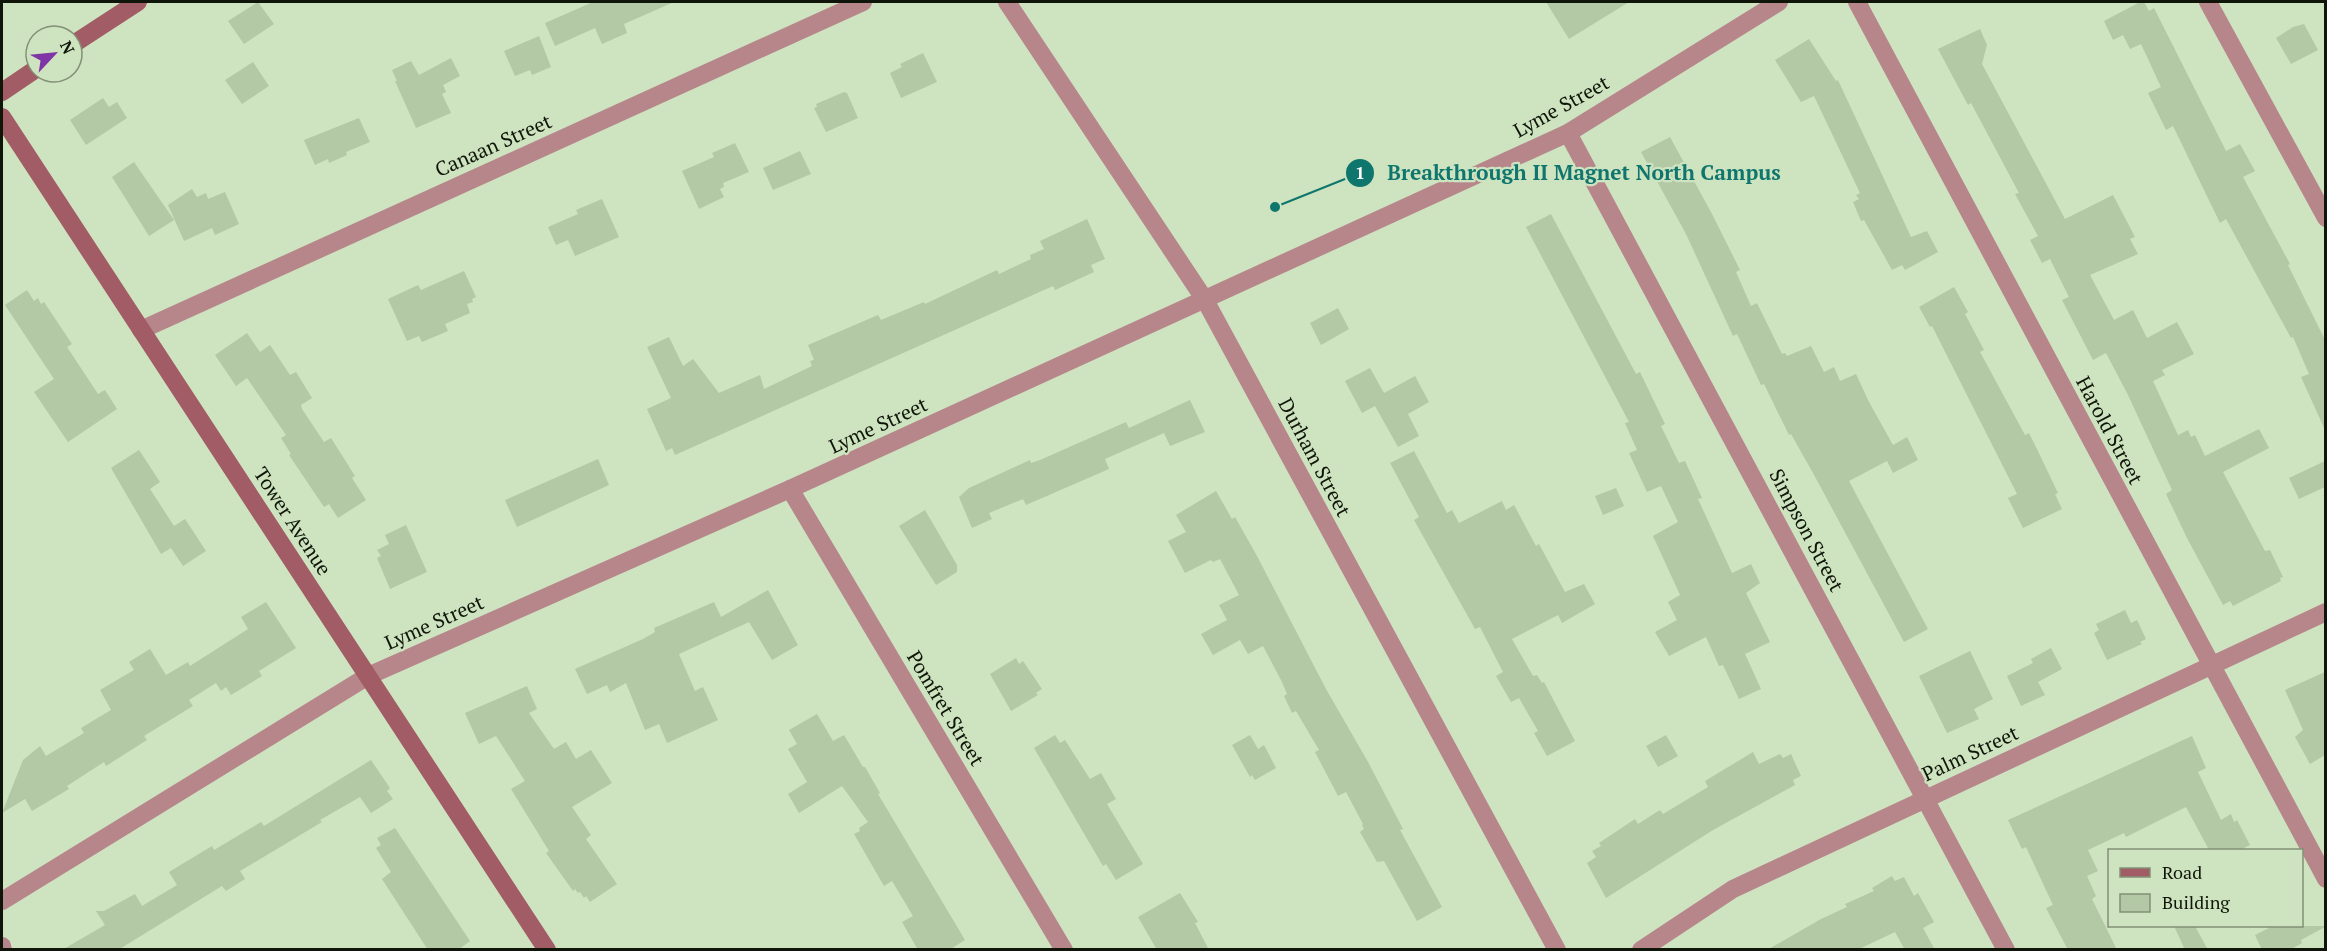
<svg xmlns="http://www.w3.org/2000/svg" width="2327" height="951" viewBox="0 0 2327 951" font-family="'PT Serif',serif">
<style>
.building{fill:#b3c8a5}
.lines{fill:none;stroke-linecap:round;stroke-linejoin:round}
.street{stroke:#b7868b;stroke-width:18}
.secondary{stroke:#a25c65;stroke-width:18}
.labels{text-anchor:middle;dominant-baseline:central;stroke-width:4.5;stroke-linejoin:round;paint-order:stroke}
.street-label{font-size:20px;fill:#0f1609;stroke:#cee3bf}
.leader{fill:none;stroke:#0f766e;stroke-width:2}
.callout-dot{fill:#0f766e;stroke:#cee3bf;stroke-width:2}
.mark-label{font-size:18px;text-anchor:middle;font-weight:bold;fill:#fff}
.callout-label{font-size:21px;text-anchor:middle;font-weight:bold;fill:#0f766e;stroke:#cee3bf;stroke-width:4.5;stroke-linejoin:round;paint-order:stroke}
</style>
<rect width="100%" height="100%" fill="#cee3bf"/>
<!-- building -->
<g class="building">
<polygon points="258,2 274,24 244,44 228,21"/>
<polygon points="593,2 674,2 624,24 627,33 602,44 595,28 555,46 545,23"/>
<polygon points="1546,2 1629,2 1569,39"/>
<polygon points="2140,2 2144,2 2149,11 2154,8 2226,151 2240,144 2255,171 2243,177 2290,264 2288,265 2325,340 2325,430 2301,377 2309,374 2293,337 2291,338 2226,219 2220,223 2173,126 2166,130 2148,93 2161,87 2141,44 2130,49 2123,35 2113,40 2104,21"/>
<polygon points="2304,24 2318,50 2291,64 2276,38 2293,27"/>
<polygon points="1980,29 1987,45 1982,64 2065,219 2113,195 2135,237 2130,239 2138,254 2090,275 2114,320 2133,310 2147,338 2177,322 2194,354 2162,370 2165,375 2153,381 2178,435 2188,430 2191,437 2195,435 2205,456 2259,429 2269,448 2223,472 2265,551 2270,550 2283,577 2280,578 2281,581 2233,606 2230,601 2223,605 2187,538 2166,494 2172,490 2128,395 2106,353 2093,360 2062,300 2069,297 2050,259 2042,263 2030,240 2038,236 2015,194 2019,193 1971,103 1968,105 1938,49"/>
<polygon points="539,36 551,67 532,75 530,70 515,76 504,51"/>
<polygon points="1809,39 1836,81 1838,80 1911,237 1927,231 1938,252 1905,270 1902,265 1892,270 1864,220 1861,221 1853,202 1859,199 1856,195 1860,193 1814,96 1801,102 1775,60"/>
<polygon points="923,53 937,82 901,98 890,73 902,67 900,64"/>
<polygon points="451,58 460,76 443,85 446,92 442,94 451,113 416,128 395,81 397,81 392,70 411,61 419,75"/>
<polygon points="253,62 269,86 242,104 225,80"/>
<polygon points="844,92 847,93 858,118 826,132 814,108 817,107 816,104"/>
<polygon points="103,98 109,107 117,102 127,118 86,145 70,120"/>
<polygon points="359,118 370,142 346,152 347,155 329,163 328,159 315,165 304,140"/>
<polygon points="1670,137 1712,214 1740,270 1736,272 1751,306 1757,303 1782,354 1785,353 1787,356 1811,346 1824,372 1834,367 1840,381 1856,374 1869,402 1893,445 1907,437 1918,460 1893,473 1887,461 1849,481 1928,629 1904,642 1813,473 1791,434 1789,435 1764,384 1761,385 1737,334 1733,336 1686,234 1641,152"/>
<polygon points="735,143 749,172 723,183 724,187 720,189 724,197 699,209 682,171 714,157 712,153"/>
<polygon points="800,151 811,174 773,190 763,168"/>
<polygon points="134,162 174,220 149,236 112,177"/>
<polygon points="192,189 197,197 206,193 208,199 225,192 239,224 215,235 212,228 184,241 168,205"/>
<polygon points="602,199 619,237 575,256 568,240 556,245 548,227 578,214 576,210"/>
<polygon points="1551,214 1636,374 1640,372 1665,424 1661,426 1679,463 1685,461 1702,498 1698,499 1732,573 1751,564 1760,583 1746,593 1770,642 1745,654 1761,689 1739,699 1723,665 1719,666 1706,637 1669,656 1655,632 1677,620 1668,602 1680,595 1653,536 1678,522 1661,486 1647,492 1629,453 1637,450 1625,423 1629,422 1526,227"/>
<polygon points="1087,219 1105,259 1091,265 1094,272 1055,290 1053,286 675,455 672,448 666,451 647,409 671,398 647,347 669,337 683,366 693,359 719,393 760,375 764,389 812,366 810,361 814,360 808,345 878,315 881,320 924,302 925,304 997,270 999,274 1031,259 1030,255 1044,249 1040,241"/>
<polygon points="464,271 476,297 472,299 473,302 467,304 470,313 445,324 448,331 422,342 419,336 407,341 388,299 418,285 421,290"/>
<polygon points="1954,287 1968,312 1965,314 1984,350 1980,352 2025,435 2029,433 2034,443 2058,493 2055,494 2062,509 2023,528 2008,498 2017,494 1932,326 1930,327 1919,307"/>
<polygon points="27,290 34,301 38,298 41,304 44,302 72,344 67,347 98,394 105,390 117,409 68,442 34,392 54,379 5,305"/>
<polygon points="1338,308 1349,329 1321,345 1310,323"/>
<polygon points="247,333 260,352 270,345 290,375 296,372 312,398 301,405 302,409 324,442 331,438 355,476 352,478 366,500 338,518 329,504 324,507 289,455 291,454 281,438 286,435 247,378 236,386 215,355"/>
<polygon points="1370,368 1384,393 1415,376 1429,402 1408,414 1419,436 1398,447 1375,406 1362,413 1345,381"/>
<polygon points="1190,400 1205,432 1170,446 1164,433 1105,459 1109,469 1026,505 1023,499 989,513 992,519 972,528 959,497 969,488 1030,460 1031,463 1040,460 1126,422 1129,428"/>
<polygon points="139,450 160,482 150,489 174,526 185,519 206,551 183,566 171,548 161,554 111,468"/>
<polygon points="1414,451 1447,513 1452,510 1459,523 1502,501 1506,510 1514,505 1536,546 1539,544 1565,592 1584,584 1595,604 1562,623 1558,615 1512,639 1533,676 1537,675 1542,683 1544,682 1575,741 1547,756 1534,733 1538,731 1519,698 1511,702 1496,676 1503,672 1480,627 1475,629 1414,520 1419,517 1390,463"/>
<polygon points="598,459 609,485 517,527 505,500"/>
<polygon points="2325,461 2325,487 2299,499 2289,478"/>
<polygon points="1616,488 1624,506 1603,515 1595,496"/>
<polygon points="1216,491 1232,519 1235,517 1257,556 1326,689 1368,762 1403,829 1400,830 1442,907 1417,921 1384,861 1377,862 1360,832 1364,829 1362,825 1363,824 1346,792 1338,796 1315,752 1319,750 1296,711 1292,713 1284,696 1287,694 1282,682 1263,646 1248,654 1240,640 1213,655 1201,634 1227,620 1219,605 1239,595 1220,559 1213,562 1211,560 1185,573 1168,541 1186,532 1176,515"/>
<polygon points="925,510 957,565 957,572 936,585 899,526"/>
<polygon points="406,525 427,572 390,589 377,558 381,556 377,550 389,544 385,535"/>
<polygon points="768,590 798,645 772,660 749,622 679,654 695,691 703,687 718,720 667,743 659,724 645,730 626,683 610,692 607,685 587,694 575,669 643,639 655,632 654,628 714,602 721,617"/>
<polygon points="266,602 296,648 259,671 262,676 231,695 226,687 221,691 216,683 189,700 193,706 144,736 147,740 106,766 104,762 67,786 69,789 32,811 25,799 2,813 23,760 40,746 46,756 84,733 81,728 111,710 100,690 134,670 129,662 150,649 166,675 188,662 190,666 248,629 241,617"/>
<polygon points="2125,610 2131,623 2137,620 2146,639 2140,642 2142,644 2107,660 2094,633 2099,630 2096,624"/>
<polygon points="2051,648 2062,669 2038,682 2045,695 2021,706 2007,676 2033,663 2031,659"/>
<polygon points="1970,651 1993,699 1974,709 1979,719 1947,733 1919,676"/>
<polygon points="1016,658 1019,664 1023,661 1042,689 1036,693 1038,695 1011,711 990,674"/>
<polygon points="2325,672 2325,755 2310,764 2295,737 2303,730 2285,690"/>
<polygon points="527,686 537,709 529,713 554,749 566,742 576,759 591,750 612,783 572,807 591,835 586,839 617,884 590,902 586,896 584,898 580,892 578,893 575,889 573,891 546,853 549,851 511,789 525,781 496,736 479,744 465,713"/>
<polygon points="817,714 833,741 844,735 863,767 865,767 880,793 878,794 965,940 949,950 918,950 902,922 913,916 892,881 884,886 854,834 860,831 859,828 868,822 842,786 799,813 788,794 807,782 788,749 797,744 789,730"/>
<polygon points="1055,735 1060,743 1065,740 1090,779 1101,773 1116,799 1107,804 1143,864 1116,880 1106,864 1103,866 1034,748"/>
<polygon points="1250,735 1258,749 1264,745 1276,768 1255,780 1252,775 1250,777 1232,745"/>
<polygon points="1666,735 1678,756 1658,767 1646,746"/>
<polygon points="2192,736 2206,768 2198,772 2221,820 2231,814 2234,822 2237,820 2250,845 2240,850 2209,850 2186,807 2126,837 2124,833 2088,850 2098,871 2087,876 2096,896 2092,899 2117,950 2068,950 2046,908 2053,905 2026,847 2022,849 2008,820"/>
<polygon points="1753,752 1759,764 1780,754 1783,758 1791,754 1801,776 1793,780 1795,785 1713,830 1606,898 1587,863 1596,857 1592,851 1601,846 1599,843 1635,819 1638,824 1660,810 1663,814 1708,787 1705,781"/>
<polygon points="371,760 390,788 387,791 393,799 371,813 360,797 320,820 322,822 240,871 245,879 226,891 222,886 118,950 62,950 105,925 96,911 104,911 135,894 142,906 177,885 169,872 212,846 214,850 261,822 264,826"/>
<polygon points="395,828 470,941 458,950 428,950 382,879 391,872 376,848 381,845 377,838"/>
<polygon points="1892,876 1895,881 1904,877 1914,896 1918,893 1934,922 1923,928 1935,950 1905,950 1895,932 1857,950 1767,950 1821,919 1847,907 1845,904 1874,891 1872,888"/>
<polygon points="1180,893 1198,922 1195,923 1209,950 1157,950 1138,917"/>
<polygon points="2174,926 2195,926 2208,950 2185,950"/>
<polygon points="2273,926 2325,926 2325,927 2301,940 2302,943 2290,950 2262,950 2255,935"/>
</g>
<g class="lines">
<!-- street -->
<g class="street">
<polyline points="1007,2 1205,300 1557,950"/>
<polyline points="1857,2 2326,879"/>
<polyline points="2208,2 2326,218"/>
<polyline points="1568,133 2006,950"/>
<polyline points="141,330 863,2"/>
<polyline points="790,489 1064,950"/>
<polyline points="2,901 368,676 790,489 1568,133 1779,2"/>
<polyline points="2,946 3,950"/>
<polyline points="1641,950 1733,889 2326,612"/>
</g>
<!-- secondary -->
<g class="secondary">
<polyline points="72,45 138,2"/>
<polyline points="2,92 36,69"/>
<polyline points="2,117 547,950"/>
</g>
</g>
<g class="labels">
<!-- street labels -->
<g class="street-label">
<text transform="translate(1561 106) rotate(-29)">Lyme Street</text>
<text transform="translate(493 145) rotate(-24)">Canaan Street</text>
<text transform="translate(878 425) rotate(-25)">Lyme Street</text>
<text transform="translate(2110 430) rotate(62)">Harold Street</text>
<text transform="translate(1315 457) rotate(62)">Durham Street</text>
<text transform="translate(293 521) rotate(57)">Tower Avenue</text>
<text transform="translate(1807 530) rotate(62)">Simpson Street</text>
<text transform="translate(434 622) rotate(-24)">Lyme Street</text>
<text transform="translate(946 708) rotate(59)">Pomfret Street</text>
<text transform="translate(1970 753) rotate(-25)">Palm Street</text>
</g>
</g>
<!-- callouts -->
<path class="leader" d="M1275 207L1360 173"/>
<g class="callout-dot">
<circle cx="1275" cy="207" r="6"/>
<circle cx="1360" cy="173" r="15"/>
</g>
<g class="mark-label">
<text x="1360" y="179">1</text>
</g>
<g class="callout-label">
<text x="1584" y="180">Breakthrough II Magnet North Campus</text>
</g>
<!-- border -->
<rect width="2327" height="951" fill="none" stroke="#0f1609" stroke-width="6"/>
<!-- legend -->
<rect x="2108" y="849" width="195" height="78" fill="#cee3bf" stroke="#829176" stroke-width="1.5"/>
<rect x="2120" y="868" width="30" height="9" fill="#a25c65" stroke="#829176" stroke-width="1.5"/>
<text x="2162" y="879" font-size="18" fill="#0f1609">Road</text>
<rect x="2120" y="894" width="30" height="18" fill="#b3c8a5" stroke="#829176" stroke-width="1.5"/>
<text x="2162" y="909" font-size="18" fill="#0f1609">Building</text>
<!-- north arrow -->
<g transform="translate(54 54) rotate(64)"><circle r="28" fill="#cee3bf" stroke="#829176" stroke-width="1.5"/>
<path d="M0-4.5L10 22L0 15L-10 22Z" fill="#8035a6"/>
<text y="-9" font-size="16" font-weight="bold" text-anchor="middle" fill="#0f1609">N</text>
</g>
</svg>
